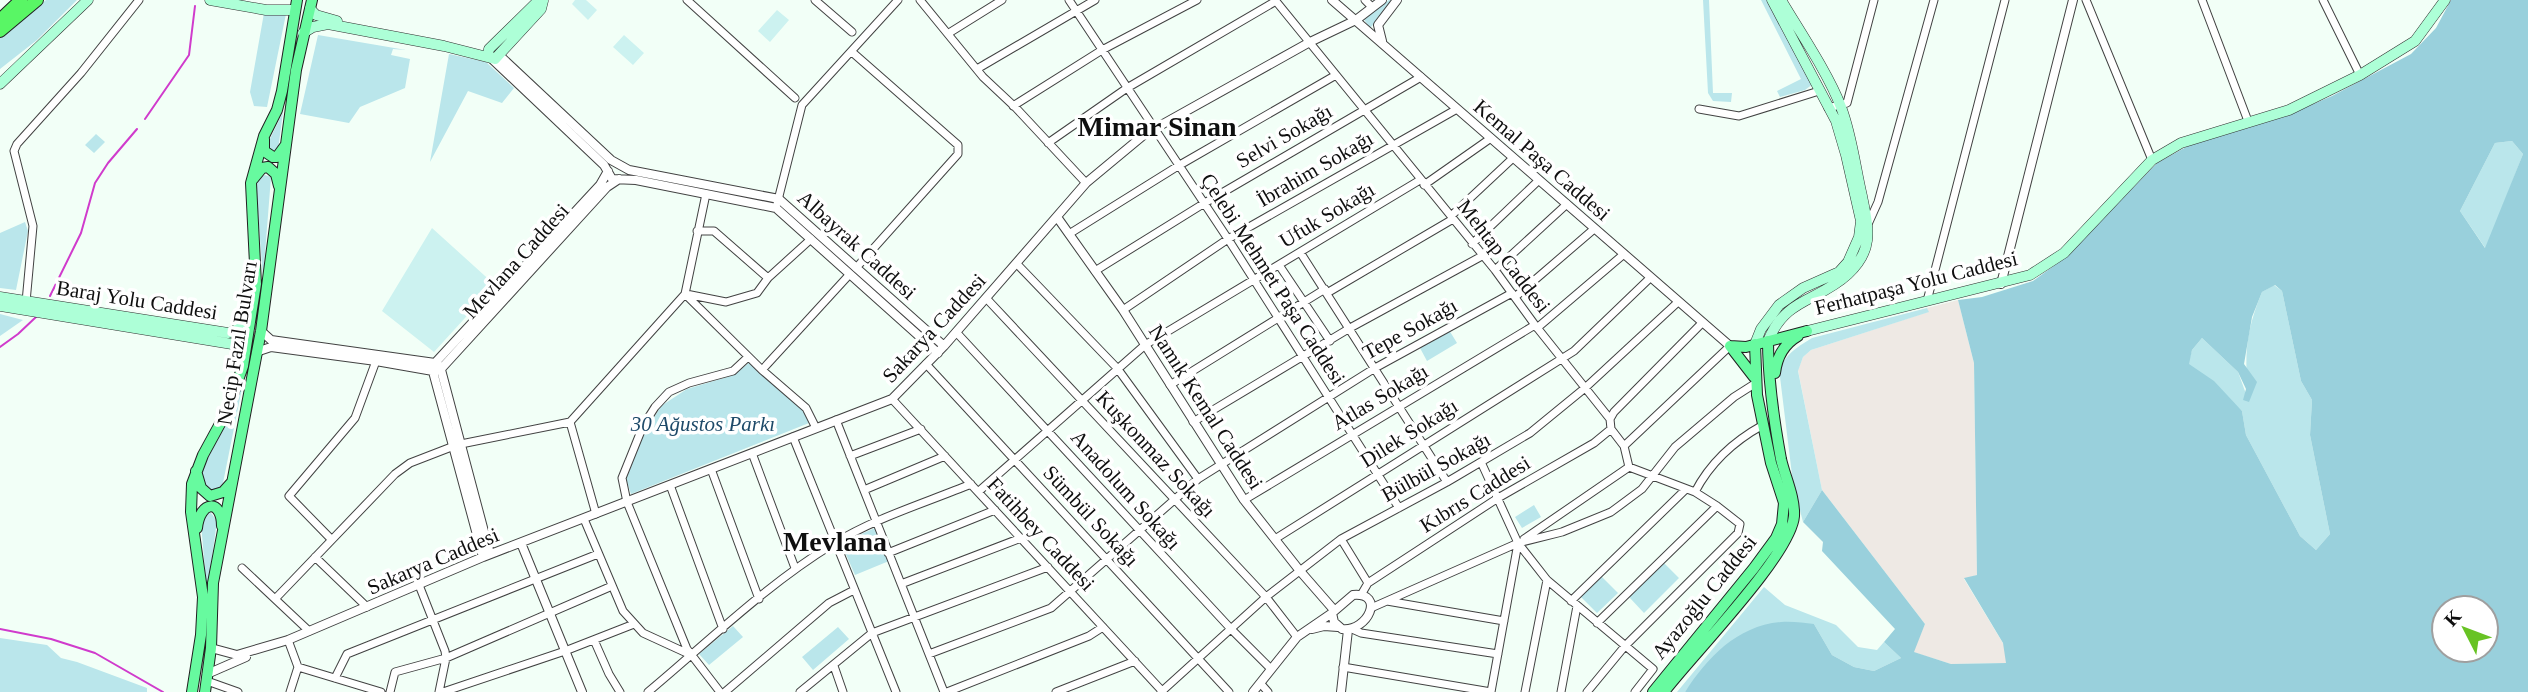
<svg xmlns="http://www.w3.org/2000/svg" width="2528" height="692" viewBox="0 0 2528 692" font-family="'Times New Roman',serif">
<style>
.industrial{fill:#eee9e4}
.green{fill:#bae6eb}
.forest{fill:#99d0dc;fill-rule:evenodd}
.pitch{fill:#ccf2f0}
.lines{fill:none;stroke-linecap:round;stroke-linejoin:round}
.stream{stroke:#d03bcc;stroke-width:2}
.minor-casing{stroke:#424242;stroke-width:9}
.tertiary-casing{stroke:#424242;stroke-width:10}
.secondary-casing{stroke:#313131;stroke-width:11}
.primary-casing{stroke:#202020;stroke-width:12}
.motorway-casing{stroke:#202020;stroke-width:14}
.minor{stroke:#fff;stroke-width:7}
.tertiary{stroke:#fff;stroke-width:8}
.secondary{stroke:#adffd7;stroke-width:10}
.primary{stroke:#67fa9f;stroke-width:10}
.motorway{stroke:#59f665;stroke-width:12}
.labels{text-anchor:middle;stroke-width:7;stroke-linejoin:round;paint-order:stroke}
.street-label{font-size:21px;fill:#0f0f0f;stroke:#fff}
.park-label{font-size:21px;font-style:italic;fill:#1e4a69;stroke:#fff}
.district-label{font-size:28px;font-weight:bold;fill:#0f0f0f;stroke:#fff}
</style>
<rect width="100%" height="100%" fill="#f2fff7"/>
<!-- industrial -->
<path class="industrial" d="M1958,300l16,63 3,212 -13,4 40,66 3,18 -56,1 -38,-12 12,-28 -103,-134 -24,-120 5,-13 8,-7 117,-38 -1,-4z"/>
<!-- green -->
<path class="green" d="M46,0h31l-40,40 -37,29v-31z
M1389,0h7l-26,28 -7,-10z
M1703,0h6l4,93h19l-1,9 -18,-1 -5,-8z
M1761,0h7l45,84 -8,6 -25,7 -3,-6 24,-12z
M264,13l22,1 -19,93 -13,-1 -4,-14z
M318,35l88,15 -13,-1 -2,6 19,4 -5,29 -45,19 -11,16 -49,-9z
M449,54l37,8 28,26 -12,15 -34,-12 -38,71z
M283,112l-5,38h-8l-3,-5z
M96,134l9,8 -11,11 -9,-8z
M2512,141l11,13 -37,95 -26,-38 35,-68z
M265,175l6,2 -8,102 -7,-95 4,-7z
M25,222l3,9 -12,59 -16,-2v-55z
M2274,285l8,6 19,90 11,19 -2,35 20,99 -14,16 -16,-14 -54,-101 -4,-24 -54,-47 4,-14 10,-12 36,34 11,30c-5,-44 -4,-69 13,-110z
M1927,308l2,4 -118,38 -8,7 -5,14 24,119 -19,32 -10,-39 -13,-106c-1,-19 17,-30 32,-39z
M0,314l23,6 -23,16z
M1449,330l8,13 -30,18 -7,-13z
M751,361l52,48 6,14 -178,71 -5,-15 16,-41 19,-32 26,-17 47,-14z
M243,383l-20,100c-5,7 -9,7 -17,5l-5,-17 22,-42z
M1534,505l7,12 -19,11 -7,-11z
M205,513h6l6,8 -10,73 -6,-71z
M875,528l14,33 -34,14 -14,-32z
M1664,563l15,15 -35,35 -15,-16z
M1601,576l17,17 -21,20 -16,-16z
M1764,587l21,18 51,20 22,22 19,3 7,-8 17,16 -27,13 -20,-4 -22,-12 -18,-31 -123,60 -6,8h-8z
M733,626l10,11 -34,28 -10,-11z
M838,627l11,12 -36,31 -11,-13z
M0,638l47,7 14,13 16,4 70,26v4h-147z"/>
<!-- forest -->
<path class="forest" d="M2451,0h77v692h-843c23,-35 52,-66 96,-70 11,-1 23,1 33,2l18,31 22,12 20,4 27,-13 -17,-16 11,-13 -73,-78 1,-9 -20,-20 19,-32 103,134 -11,28 37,12 55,-1 -3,-20 -39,-65 13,-3 -3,-212 -16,-63 24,-3 51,-16 33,-24 91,-94 31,-17 102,-32 42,-18 79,-42 25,-26zM2512,141l11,13 -38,94 -25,-37 35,-68zM2275,285l7,6 19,90 11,19 -2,35 20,99 -14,16 -16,-14 -54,-101 -4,-24 -28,-30 -25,-17 3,-14 10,-12 36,34 8,17 -3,11 6,2 8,-20 -13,-18 8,-47 10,-25zM2444,608h42v42h-42z"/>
<!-- pitch -->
<path class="pitch" d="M575,0h11l11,10 -9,10 -16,-16z
M777,10l12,10 -19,22 -12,-11z
M624,35l20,18 -11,12 -20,-18z
M432,228l63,57 -61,67 -52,-41z"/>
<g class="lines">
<!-- stream -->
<path class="stream" d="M145,119l44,-64 6,-49
M50,296l31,-63 14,-50 13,-20 29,-34
M0,347l18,-13 18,-17
M0,629l51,10 44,14 68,39"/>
<!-- minor casing -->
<g class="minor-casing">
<path id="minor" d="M687,0l108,98
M815,0l37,32
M920,0l63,77 33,31 70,75
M1069,0l159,239 171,269
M1275,0l220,270 40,55 75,94 1,10 13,17 5,21 66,25 22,14 23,18 -2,9 -113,113 -38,46
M1365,0l7,7
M2086,0l66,160
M2202,0l46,121
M2323,0l37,75
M949,33l53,-33
M852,52l106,93v9l-102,114
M977,69l118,-69
M1013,106l89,-56 95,-50
M1828,108l19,-5 27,-103
M1699,109l40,7 80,-25
M1048,143l79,-55 149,-87
M1424,185l67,-47
M777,204l25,-99 96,-105
M1451,216l62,-58
M1869,222l9,-20 56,-202
M697,231h17l54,47 43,-39
M1069,234l109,-68 158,-91
M1472,244l67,-64
M1300,252l147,230
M1017,264l100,104 81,111
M1279,265l51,76
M1495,270l72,-66
M1095,271l108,-67 218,-127
M1327,293l126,-74
M685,294l77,76 44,38 10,20
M686,294l40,8 31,-9 11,-15
M1515,297l79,-68
M986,298l280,299 31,40
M1927,301l78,-301
M26,302l7,-76 -19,-75 3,-7 64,-71 58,-73
M1123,310l105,-71 229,-130
M1537,328l87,-74
M956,332l275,297 40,40
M926,364l303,328
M762,370l87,-95
M1170,385l155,-96
M892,399l271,293
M1610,419l4,-7 88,-89
M836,420l108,272
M570,422l26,92
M1193,422l157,-94 132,-72
M793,437l103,255
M461,444l109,-22 115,-128 21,-100
M1624,446l106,-100
M752,453l43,115
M850,456l71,-27
M1481,462l37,81 29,37 106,89 -18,23
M711,469l48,130
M670,485l53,144
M864,490l81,-34
M978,492l167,-147 275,-165
M1695,492c15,-29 39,-51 68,-67
M1244,500l291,-175
M584,519l39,92 20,22 48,22
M331,539l-42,-43 66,-78 21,-57
M1275,539l299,-188 76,-73
M1341,539l27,44
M1524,539l105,-72
M888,553l107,-43
M315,557l52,50
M242,568l67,63
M901,584l120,-46
M419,585l26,66 1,7 -7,34
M1361,595l7,-12 130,-85 96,-55 17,-14
M276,598l119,-124 15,-11 44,-17
M1387,601l117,20
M1571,601l114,-111
M1371,608l147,-65 44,-11 49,-20 31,-23 33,-42 59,-50 22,-14
M1597,623l120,-117
M1352,629l9,4 137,21
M288,640l10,27 -8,25
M594,640l15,34 11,18
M929,654l122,-46 147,-129 177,-111 137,-75
M834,666l9,26
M298,667l83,25
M1343,667l148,25 27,-149
M335,678l12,-24 251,-100
M207,681l31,11
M1261,684l7,8
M390,692l5,-20 51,-14 166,-72
M443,692l122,-41 69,-27
M648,692c60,-50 118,-107 185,-148 42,-26 92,-41 138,-60
M720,692l-33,-43 -60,-147 -5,-24 21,-52 12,-19 14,-15 20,-9 44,-12 15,-14
M725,692l104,-89 25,-13
M800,692l72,-59 176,-66
M947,692l142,-56 14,-9
M1056,692l79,-31
M1161,692l105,-95 75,-58 106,-57 83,-49 55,-45 93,-86
M1525,692l22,-112
M1561,692l16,-86"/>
</g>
<!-- tertiary casing -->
<g class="tertiary-casing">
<path id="tertiary" d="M1332,0l398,346
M1382,41l-4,-16 19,-25
M499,55l112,105 18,10 150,29 165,147
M491,58l113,107 8,14 24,1 140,28 162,145
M1057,217l66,93 121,190 56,71 34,39
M2001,284l72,-284
M261,331l10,9 164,23
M256,356l3,-5 12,-4 105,14 57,10
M435,363l165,-178 8,-14
M440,366l50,188
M432,368l51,189
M433,371l7,-1 167,-183 12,-8
M521,543l61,149
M1353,595c33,-3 15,37 -11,34l-8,-7 -2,-9z
M1312,629l12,-3 14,1
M211,648l26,7 51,-15 195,-83 409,-158 52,-53 142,-163 59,-49 165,-92 46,-22 26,-20
M207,674l39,-17
M1253,692l44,-55 35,-24
M1341,692l7,-62"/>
</g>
<!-- secondary casing -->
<g class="secondary-casing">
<path id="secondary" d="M210,0l56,10h28
M310,9l6,6 21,6
M303,33l10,-6 15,-3 116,22 51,13 46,-50 2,-8
M490,57l-2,-3 1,-5 47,-46 7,-3
M0,84l88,-84
M0,297l228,36c11,-3 16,-8 22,-18
M0,306l232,38 8,7 2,12
M1807,331l223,-56 34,-22 88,-93 29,-17 108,-33 71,-35 55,-34 30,-41
M1768,341c18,-44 50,-39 80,-67 27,-25 20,-47 14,-78 -7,-30 -10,-60 -21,-89 -13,-34 -41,-75 -60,-107
M1755,344l6,-15 18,-24 24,-17 36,-16 9,-10 11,-25 2,-16 -15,-66 -10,-34 -64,-121"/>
</g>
<!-- primary casing -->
<g class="primary-casing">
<path id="primary" d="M264,139v12l9,6h4l8,-11
M253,179l9,-11 6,-1 8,7 3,12
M1730,346l16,1 61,-16
M1730,346l24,31
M1775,373c2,-17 9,-29 23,-37
M196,471l5,17 9,8 13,-4 9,-10
M197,528c3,-28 25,-29 25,-2
M192,692l9,-57 2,-38 -12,-85 1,-28 11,-29 24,-44 16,-45 13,-82 -5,-101 13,-47 13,-26 5,-19 15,-91
M205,692l6,-44 2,-65 48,-252 35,-261 16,-70
M1653,692l101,-124 22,-30 6,-14 2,-21 -13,-40 -14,-68 -2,-51
M1664,692c27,-36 127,-137 130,-176 1,-19 -9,-39 -13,-57 -7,-38 -13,-79 -13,-118"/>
</g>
<!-- motorway casing -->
<g class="motorway-casing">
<path id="motorway" d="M0,20l21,-20
M0,31l37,-31"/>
</g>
<!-- minor -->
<use href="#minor" class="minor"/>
<!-- tertiary -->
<use href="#tertiary" class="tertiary"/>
<!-- secondary -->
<use href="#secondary" class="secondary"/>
<!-- primary -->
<use href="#primary" class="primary"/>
<!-- motorway -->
<use href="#motorway" class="motorway"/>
</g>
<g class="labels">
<!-- street labels -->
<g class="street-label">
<text transform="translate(1284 136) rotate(-30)" y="7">Selvi Sokağı</text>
<text transform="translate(1542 160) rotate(41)" y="7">Kemal Paşa Caddesi</text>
<text transform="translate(1315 169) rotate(-30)" y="7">İbrahim Sokağı</text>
<text transform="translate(1327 215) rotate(-31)" y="7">Ufuk Sokağı</text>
<text transform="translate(857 245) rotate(42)" y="7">Albayrak Caddesi</text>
<text transform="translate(1504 256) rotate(52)" y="7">Mehtap Caddesi</text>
<text transform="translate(516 261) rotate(-48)" y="7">Mevlana Caddesi</text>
<text transform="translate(1273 279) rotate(57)" y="7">Çelebi Mehmet Paşa Caddesi</text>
<text transform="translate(1916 283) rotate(-14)" y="7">Ferhatpaşa Yolu Caddesi</text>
<text transform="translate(137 300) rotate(9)" y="7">Baraj Yolu Caddesi</text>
<text transform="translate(934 328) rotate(-47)" y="7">Sakarya Caddesi</text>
<text transform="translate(1410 329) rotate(-29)" y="7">Tepe Sokağı</text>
<text transform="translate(237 343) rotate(-81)" y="7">Necip Fazıl Bulvarı</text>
<text transform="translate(1380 397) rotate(-31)" y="7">Atlas Sokağı</text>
<text transform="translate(1206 407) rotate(57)" y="7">Namık Kemal Caddesi</text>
<text transform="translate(1409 433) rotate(-32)" y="7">Dilek Sokağı</text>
<text transform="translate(1156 454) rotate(47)" y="7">Kuşkonmaz Sokağı</text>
<text transform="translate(1436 467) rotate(-29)" y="7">Bülbül Sokağı</text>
<text transform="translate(1126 490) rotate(48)" y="7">Anadolum Sokağı</text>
<text transform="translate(1475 494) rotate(-32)" y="7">Kıbrıs Caddesi</text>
<text transform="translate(1091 516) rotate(47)" y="7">Sümbül Sokağı</text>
<text transform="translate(1041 534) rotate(47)" y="7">Fatihbey Caddesi</text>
<text transform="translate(433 561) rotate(-23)" y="7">Sakarya Caddesi</text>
<text transform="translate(1704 597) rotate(-51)" y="7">Ayazoğlu Caddesi</text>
</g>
<!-- park labels -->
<g class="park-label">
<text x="703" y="431">30 Ağustos Parkı</text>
</g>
<!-- district labels -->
<g class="district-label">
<text x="1157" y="136">Mimar Sinan</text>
<text x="835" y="551">Mevlana</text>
</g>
</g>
<!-- north arrow -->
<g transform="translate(2465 629) rotate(312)"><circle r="33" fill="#ffffff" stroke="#9f9f9f" stroke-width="2"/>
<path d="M0-5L12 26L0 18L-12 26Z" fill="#68c324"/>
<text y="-10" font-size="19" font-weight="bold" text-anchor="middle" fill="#0f0f0f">K</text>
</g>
</svg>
